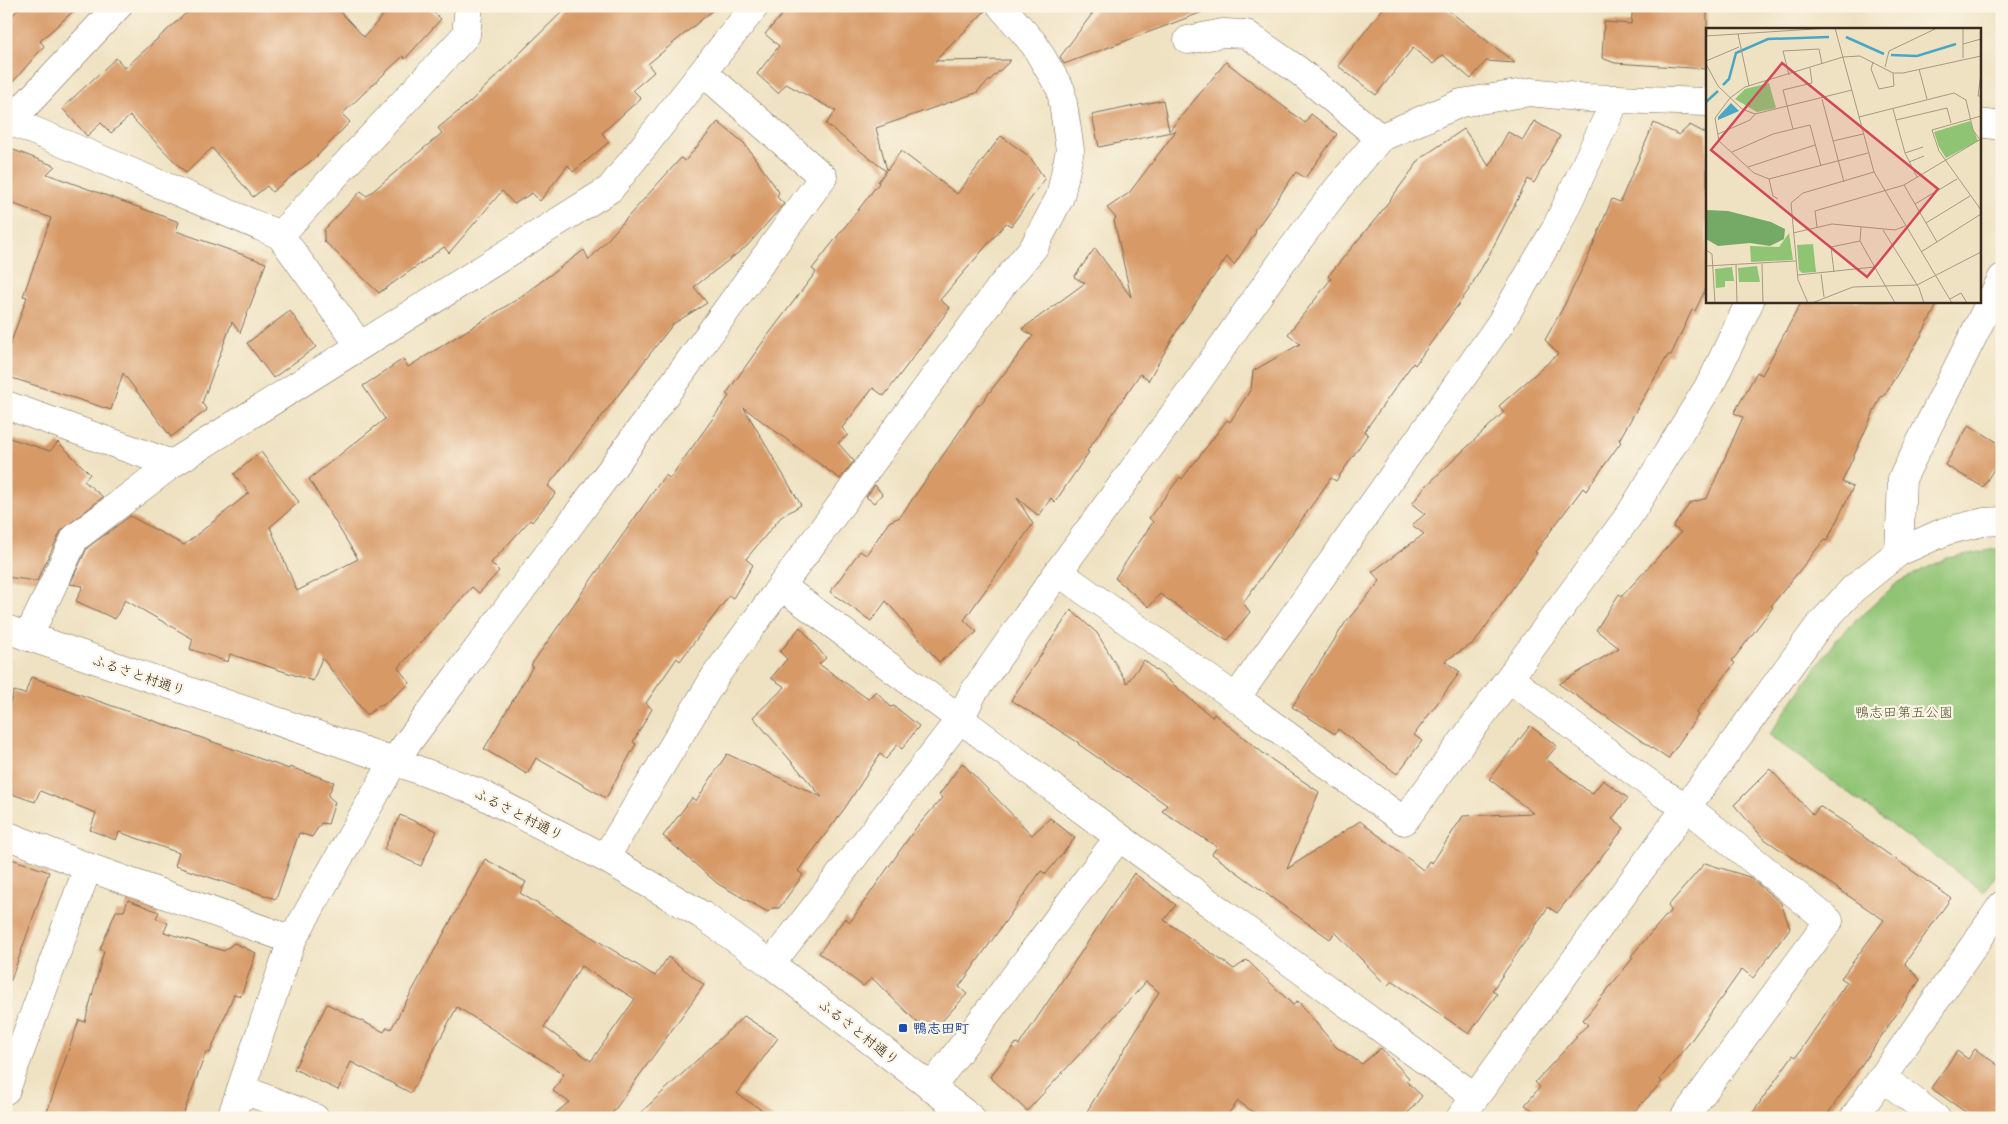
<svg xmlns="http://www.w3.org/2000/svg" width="2008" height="1124" viewBox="0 0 2008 1124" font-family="Mali,'Klee One',sans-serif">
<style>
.green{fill:#90c475;stroke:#66774a}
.building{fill:#d79966;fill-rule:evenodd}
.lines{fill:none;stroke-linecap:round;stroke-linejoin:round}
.minor-casing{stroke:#7a6a57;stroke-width:29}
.tertiary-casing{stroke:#7a6a57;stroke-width:29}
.minor{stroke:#fff;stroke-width:28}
.tertiary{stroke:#fff;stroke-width:28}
.transit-dot{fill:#1a4fb4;stroke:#fcf5e5;stroke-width:2}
.labels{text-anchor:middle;stroke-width:4.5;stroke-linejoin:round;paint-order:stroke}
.street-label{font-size:14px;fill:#3b2a1e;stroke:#fcf5e5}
.park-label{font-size:14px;fill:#545838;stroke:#fcf5e5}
.transit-label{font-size:14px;font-weight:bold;fill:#164399;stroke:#fcf5e5;text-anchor:start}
.inset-river{fill:none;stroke:#48a7c7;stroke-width:2.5}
.inset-road{fill:none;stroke:#a79880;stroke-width:1}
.view{fill:#d1495b;fill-opacity:0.15;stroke:#d1495b;stroke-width:2.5}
.inset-edge{fill:none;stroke:#3b2a1e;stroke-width:2.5}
</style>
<rect width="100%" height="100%" fill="#fcf5e5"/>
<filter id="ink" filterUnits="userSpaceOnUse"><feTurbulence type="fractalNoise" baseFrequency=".02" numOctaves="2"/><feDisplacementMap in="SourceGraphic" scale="10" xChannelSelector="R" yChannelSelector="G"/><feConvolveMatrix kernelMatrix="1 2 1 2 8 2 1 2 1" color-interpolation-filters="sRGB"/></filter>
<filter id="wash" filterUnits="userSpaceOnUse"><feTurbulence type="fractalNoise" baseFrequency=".0096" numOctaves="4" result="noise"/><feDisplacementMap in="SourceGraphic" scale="20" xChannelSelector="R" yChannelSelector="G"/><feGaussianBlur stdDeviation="1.12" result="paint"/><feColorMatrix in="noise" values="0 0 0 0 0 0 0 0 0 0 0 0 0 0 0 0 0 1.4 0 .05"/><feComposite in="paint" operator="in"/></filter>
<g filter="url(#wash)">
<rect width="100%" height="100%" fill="#efe2c2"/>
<!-- green -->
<path class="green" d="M2002,548v319l-18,25 -215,-157 68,-97 61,-56 49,-24z"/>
<g id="blocks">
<!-- building -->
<path class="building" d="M22,6h57l-39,35 4,5 -38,44v-69z
M194,6h141l29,31 27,-31h36l14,13 -36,40 -2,-3 -61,58 8,8 -33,34 -45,36 -5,-6 -14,11 -41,-49 -26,25 -56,-57 -19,17 -10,-10 -14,13 -25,-28 54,-50 9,10z
M568,6h150l-70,58 6,8 -21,18 8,8 -39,35 7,9 -36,30 -5,-7 -28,36 -8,-8 -18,11 -12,-13 -53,62 -5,-6 -65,46 -55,-52v-11l37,-39 6,5 75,-63 -4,-5 32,-26z
M790,6h196v4l-51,51 76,-1 -35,33 -100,35 11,42 14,-19 56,43 44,-58 29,21 15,22 -34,47 -5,-3 -66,77 10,8 -66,88 -11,-8 -31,40 6,7 -10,8 16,18 -14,18 -96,-71 57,97 -20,12 -35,42 7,6 -20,33 -4,-2 -49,65 -3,-3 -31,45 6,6 -19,33 3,2 -30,54 -70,-40 -9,16 -43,-25 49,-83 -2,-1 134,-190 5,3 59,-82 -3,-2 39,-55 51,-67 -4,-3 67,-86 -1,-1 8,-11 -60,-47 10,-13 -50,-27 -8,9 -21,-19 22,-28 -14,-12z
M1098,6h109l1,4 -144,54 -4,-7z
M1385,6h58l72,57 -29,-2 -15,18 -28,-24 -10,9 -20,-16 -37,47 -38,-29z
M1633,6l74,5v58l-92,-6 -13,-5 2,-36 27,2z
M1226,62l79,61 6,-9 26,20 -32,44 -9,-6 -41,59 1,1 -22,33 -7,-8 -48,70 -31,54v-2l-8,-5 -53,77 2,1 -34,50 -4,-4 -12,18 -22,-18 16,26 -69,96 13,12 -38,30 -53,-61 -15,20 -41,-29 30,-41 6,4 23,-33 11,-5 78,-112 1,1 54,-70 -11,-7 63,-46 -11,-6 21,-29 36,49 -17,-77 2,-2 -9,-10 22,-15 47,-62 -77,16 -7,-32 71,-15 6,31z
M1534,121l26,15 -26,47 -6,-4 -39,76 -21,36 -53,74 -2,-2 -49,69 4,2 -32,47 -5,-3 -88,125 7,9 -23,29 -67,-47 -11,13 -34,-29 38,-56 -4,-4 31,-41 2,2 45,-59 3,2 21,-33 2,-18 47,-27 -12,-10 43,-55 -3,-3 50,-60 43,-58 43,-29 25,37 19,-34 15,8z
M718,122l26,21 35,49 -2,5 7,7 -37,42 -53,41 13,16 -34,21 -125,162 8,7 -24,29 -2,-2 -39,43 8,8 -20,22 -7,-6 -74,81 12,15 -28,23 -1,-2 -14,11 -45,-57 -9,23 -83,-27 -2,8 -38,-13 3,-10 -68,-39 -10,19 -39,-18 7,-15 -13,-2 17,-36 43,-32 54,29 65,-52 -15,-19 27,-22 38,50 -29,25 27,64 61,-32 -49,-80 76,-60 -22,-33 40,-27 5,8 108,-67 68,-50 5,10 92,-102 4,3z
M1654,123l25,12 11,-10 17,9v152l-12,25 -3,-1 -21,45h-3l-49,85 2,2 -35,49 -3,-3 -48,64 2,1 -62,89 -30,19 15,11 -46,63 8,6 -25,33 -59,-45 -3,5 -43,-27 53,-84 35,-42 -8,-9 52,-38 -12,-9 13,-11 -13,-10 11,-15 81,-77 -5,-6 59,-52 -13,-14 20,-36 24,-49 23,-56 8,3z
M6,147l49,19 -8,8 132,48 -3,9 90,32 -26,70 -8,-11 -30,81 5,7 -36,27 -48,-64 -12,37 -105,-34v-20l21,-59 -4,-1 28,-78 -45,-17z
M1802,301h137l-18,35 -38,61 -2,-1 -39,86 11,5 -26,54 -3,-1 -53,66 2,1 -41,54 3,2 -39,50 2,2 -30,44 -109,-75 60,-36 -23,-18 23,-36 3,2 59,-64 -8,-5 17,-24 17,-5 36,-81 -9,-4 23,-41 5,3z
M290,311l26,36 -43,31 -26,-35z
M1969,425l33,20v11l-19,31 -38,-22z
M6,437l44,14 8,-9 32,32 -6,7 19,16 -42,34 -24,50 -31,-4z
M875,485l7,9 -8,9 -8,-6z
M1071,610l26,23 30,50 17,-23 68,57 2,-3 54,43 51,35 -32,77 73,-48 63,49 6,-9 3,2 31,-47 70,-3 -44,-34 41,-53 27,20 -11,13 46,35 11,-14 25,18 -16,21 12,9 -67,85 -9,-6 -56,84 5,3 -28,40 -77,-53 -5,5 -52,-54 -5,7 -51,-36 -67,-49 5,-7 -55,-36 5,-6 -89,-61 1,-1 -68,-43z
M800,627l26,31 -7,6 49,35 8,-8 15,16 3,-1 25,20 -17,23 -5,-4 -11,14 -6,-5 -35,54 -47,63 5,4 -24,33h-7l-4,4 -50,-28 -55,-48 29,-38 4,3 31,-47 95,43 -69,-80 32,-30 -14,-9 16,-19 -7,-7z
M31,677l258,92 1,-2 44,15 -6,14 7,6 -7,22 -7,-1 -9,14 -13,-4 -23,66 -101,-33 4,-13 -60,-21 -3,8 -26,-10 6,-17 -56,-22 -5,11 -29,-10v-79l8,-22 11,3z
M962,763l70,72 18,-17 25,20 -29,36 -5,-3 -82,116 8,7 -24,26 -18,10 -53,-52 -9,8 -44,-33 26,-35 5,4 65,-93 27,-31 -3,-3z
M1770,769l43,46 6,-9 33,21 -1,1 100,70 -46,65 15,17 -95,138h-76l44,-63 3,2 51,-75 -6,-4 43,-58 -121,-82 -29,-33z
M400,815l37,16 -16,35 -37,-17z
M6,857l43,15 -38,108h-5z
M485,859l41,23 -6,11 135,83 13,-19 36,28 -95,133h-59l19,-16 -16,-11 11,-17 -107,-67 -46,86 -60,-31 -13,28 -44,-21 33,-65 57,28 3,-5 4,2zM581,966l54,33 -44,62 -47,-34z
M1705,863l44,14 32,26 9,25 -37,50 -11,-9 -52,73 -30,37 2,3 -34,36h-83l-20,-13 15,-18 -5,-5 42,-45 -2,-1 13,-11 -5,-5 50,-62 -2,-2 40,-46 -3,-4z
M1134,873l42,32 -12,15 70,49 13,-9 46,45 5,-4 38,46 26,17 19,-16 28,30 -3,3 16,15 -18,22h-143l-23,-17 -13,17h-142l76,-126 -13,-10 -119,129 -37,-34 26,-34 3,2z
M128,900l31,12 -3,6 12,5 -4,9 60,19 10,-8 22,10 -15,43 -7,-2 -24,59 -4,-1 -24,66h-137l34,-98 6,2 19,-71 -4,-2 16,-38h8z
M744,1016l34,22 -41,56 37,24h-139z
M1975,1049l27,19v50h-28l-43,-30 26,-37 11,8z"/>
</g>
</g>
<g filter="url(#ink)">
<use href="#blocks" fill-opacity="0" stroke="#7a6a57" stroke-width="1"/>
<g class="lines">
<!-- minor casing -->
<g class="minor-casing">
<path id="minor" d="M1188,40l35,-7 23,1 53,37 81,67
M6,119l274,116 80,111
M11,121l107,-115
M1979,123l23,3
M280,235l186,-200 3,-29
M6,405l166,59
M1899,552l3,-73 100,-201
M1058,572l178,126 168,123 226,-307 83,-135 37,-78
M781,586l338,251 356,260
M28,637l47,-99 97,-74 438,-275 145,-183
M1510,679l152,114 25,14 142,114 -145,197
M1236,698l264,-374 56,-96 60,-129
M6,835l82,32 204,73
M605,858l111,-183 283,-386 35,-42 26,-50 10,-47 -9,-60 -27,-46 -33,-38
M771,964l189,-245 13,-26 85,-121 136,-185 87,-124 57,-75 42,-50 81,-35 69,-11 57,6 120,4
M1882,1077l54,41
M931,1088l188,-251
M242,1089l73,29
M6,1090l82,-223
M231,1118l61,-178 102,-179 216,-290 213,-294 -120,-105
M1854,1118l148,-213"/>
</g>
<!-- tertiary casing -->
<g class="tertiary-casing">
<path id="tertiary" d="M6,629l388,132 83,31 128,66 97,57 69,49 200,154
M1460,1118l357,-490 36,-39 46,-37 47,-21 38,-9 18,-1"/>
</g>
<!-- minor -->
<use href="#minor" class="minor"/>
<!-- tertiary -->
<use href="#tertiary" class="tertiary"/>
</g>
</g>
<!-- markers -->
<rect class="transit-dot" x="898" y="1023" width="10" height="10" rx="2.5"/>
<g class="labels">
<!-- street labels -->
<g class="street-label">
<text transform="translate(139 675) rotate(19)" y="5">ふるさと村通り</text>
<text transform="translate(519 814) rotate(27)" y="5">ふるさと村通り</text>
<text transform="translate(859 1032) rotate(38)" y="5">ふるさと村通り</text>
</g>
<!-- park labels -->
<g class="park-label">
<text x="1904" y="717">鴨志田第五公園</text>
</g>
<!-- transit labels -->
<g class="transit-label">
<text x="913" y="1033">鴨志田町</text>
</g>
</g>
<!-- overview -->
<g transform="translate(1706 28)">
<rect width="275" height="275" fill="#efe2c2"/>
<path d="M63,55l7,25 -19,4 -22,-13 10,-10zM264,93l8,20 -32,17 -7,-11 -5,-15zM83,205l4,27 -42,2 -1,-16 29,1zM107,216l3,28 -14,1 -3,-3 -2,-25zM51,238l3,16h-21l-1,-14zM26,239l2,14h-9v6l-9,1 -1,-19z" fill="#90c475"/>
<path d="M0,182l22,1 43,11 14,7 -1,10 -14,7 -20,-3 -32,3 -12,-7z" fill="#74aa66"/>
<path d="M25,75l8,8 -21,9v-3z" fill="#48a7c7"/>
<path class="inset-river" d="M140,9l38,17M185,27l26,1 39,-12M17,57l6,-6 7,-26 32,-14 61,-2M0,74l12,-11"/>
<path class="inset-road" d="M129,0l39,144 78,131M257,0v30M32,6l11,52M0,8l123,-8M257,16l18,-5M0,17l1,-17M0,33l33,-14M167,34l-2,7 8,20 15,-3 -1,-13M0,36l12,22 24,23 13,5 97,-24M179,39l4,-16 48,-23M213,41l8,30M275,45l-3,23h3M83,47l-6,-24 36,-2 3,15M116,71l22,83M187,81l12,44 12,24M275,88l-49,14 7,21 42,59M153,89l95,-24 12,7 7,30 7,10M190,92l51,-12 4,15M87,101l-10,-39 29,-7 -2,-15M12,106l32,-14 5,-6M127,113l30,-7M26,124l41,-18 37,-9 11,41M162,125l-99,26 -15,-6 -35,-32 -4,-23 15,-20 15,-11 98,-30 17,-1 33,17h10l78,-17M199,125l18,-6M203,134l15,-6M42,139l67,-22M63,151l4,17 5,3M198,157l33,57M209,176l42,-25M220,195l44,-27M111,199l-2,-16 89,-26 77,-46M155,199l-1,14 35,62M177,202l36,58 5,15M87,205l39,-9 63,6 10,-4M0,222l6,4 3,49M215,224l60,-38M56,236l1,39M30,237l1,38M0,238l90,-5M128,244l-3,-25 29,-6M115,246l3,23M92,247l76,-8M244,271l11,-6 6,10M102,275l-10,-23 -7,-77 12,-10 71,-21M106,275l41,-16 64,-2 64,-33"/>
<path class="view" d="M76,35l156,126 -71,88 -156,-127z"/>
<rect width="275" height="275" class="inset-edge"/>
</g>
<!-- margin -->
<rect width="2008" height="1124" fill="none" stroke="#fcf5e5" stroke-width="25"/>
</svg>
